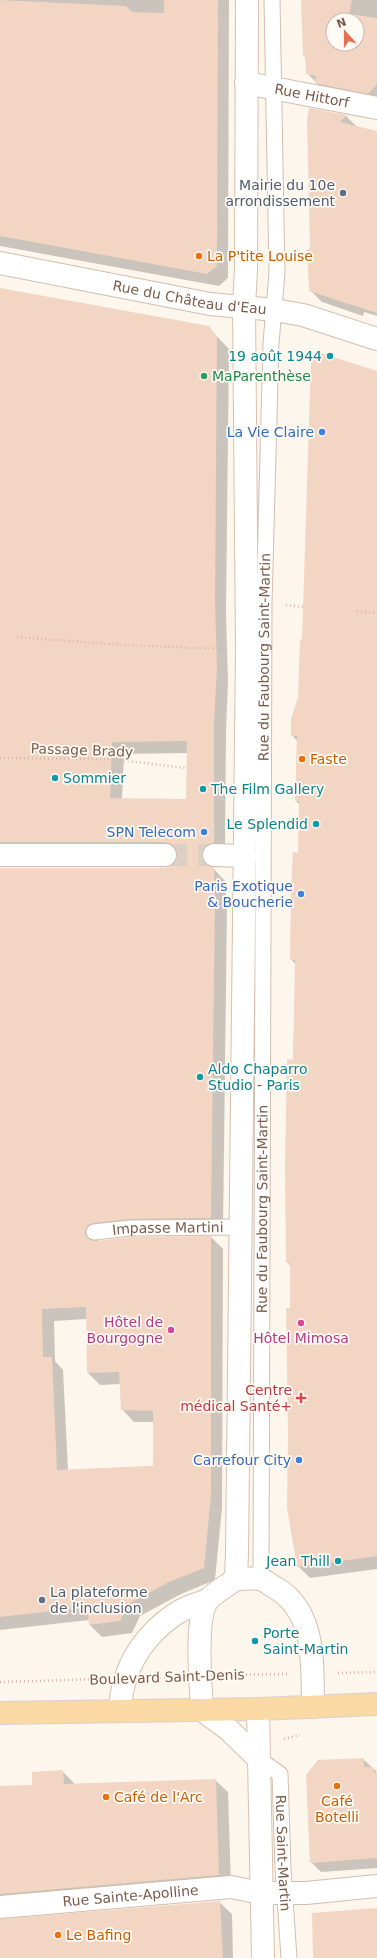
<svg xmlns="http://www.w3.org/2000/svg" width="377" height="1958" viewBox="0 0 377 1958" font-family="'DejaVu Sans',sans-serif">
<style>
.shadow{fill:#0003;fill-rule:evenodd}
.building{fill:#f3d5c3;fill-rule:evenodd}
.lines{fill:none;stroke-linecap:round;stroke-linejoin:round}
.pedestrian-tunnel{stroke:#dcd0c4;stroke-width:22;stroke-dasharray:22 11;stroke-linecap:butt}
.service-casing{stroke:#d1beb0;stroke-width:17}
.pedestrian-casing{stroke:#d1beb0;stroke-width:24}
.minor-casing{stroke:#d1beb0;stroke-width:24}
.secondary-casing{stroke:#d6c0b0;stroke-width:24}
.primary-casing{stroke:#dad1cd;stroke-width:24}
.path{stroke:#d9b8a5;stroke-width:2.5;stroke-dasharray:1 3;stroke-linecap:butt}
.service{stroke:#fff;stroke-width:15}
.pedestrian{stroke:#fff;stroke-width:22}
.minor{stroke:#fff;stroke-width:22}
.secondary{stroke:#fff;stroke-width:22}
.primary{stroke:#fbd9a5;stroke-width:22}
.service-dot{fill:#5c6f8a;stroke:#fffaf3;stroke-width:1.5}
.food-dot{fill:#e8710a;stroke:#fffaf3;stroke-width:1.5}
.culture-dot{fill:#0f9aa8;stroke:#fffaf3;stroke-width:1.5}
.leisure-dot{fill:#2e9e5b;stroke:#fffaf3;stroke-width:1.5}
.shop-dot{fill:#3f7fe0;stroke:#fffaf3;stroke-width:1.5}
.hotel-dot{fill:#d1479c;stroke:#fffaf3;stroke-width:1.5}
.health-dot{fill:#e0444e;stroke:#fffaf3;stroke-width:1.5}
.labels{text-anchor:middle;stroke-width:3.5;stroke-linejoin:round;paint-order:stroke}
.street-label{font-size:14px;fill:#7a5c4d;stroke:#fffaf3}
.service-label{font-size:14px;fill:#4e5e75;stroke:#fffaf3;text-anchor:end}
.food-label{font-size:14px;fill:#c56008;stroke:#fffaf3;text-anchor:start}
.culture-label{font-size:14px;fill:#0d838f;stroke:#fffaf3;text-anchor:start}
.leisure-label{font-size:14px;fill:#27864d;stroke:#fffaf3;text-anchor:start}
.shop-label{font-size:14px;fill:#366cbe;stroke:#fffaf3;text-anchor:end}
.hotel-label{font-size:14px;fill:#b23c85;stroke:#fffaf3;text-anchor:end}
.health-label{font-size:14px;fill:#be3a42;stroke:#fffaf3;text-anchor:end}
</style>
<rect width="100%" height="100%" fill="#fdf6ec"/>
<!-- shadow -->
<path class="shadow" d="M0,0h229l-1,278 -9,8 -219,-40z
M302,0h75v104l-49,-9 -21,-22 -1,-15 -2,-2zM333,20h24v24h-24z
M310,109l36,7 12,12 19,4v184l-13,-4 -1,4 -41,-14 -12,-12 1,-40z
M0,290l208,37 21,22 -3,264 2,69 -2,50 -1,122 -10,6 -2,8 12,13 2,26 -4,323 -123,7 -2,5 113,-5 12,12 -1,259 -7,72 -34,14 -41,22 -8,17 -30,4 -12,-12 -1,-5 -89,10v-762h165l6,-1 5,-5 2,-8h-166l-12,11zM188,753l-1,47 -65,-1 2,-45zM87,1319l1,54 12,12 20,-1 2,25 12,13h20v44l-86,4 -5,-100 -8,-9 -1,-40z
M377,372v1197l-67,9 -12,-12 -7,-256v-43l-4,-5 9,-297 -5,-6 8,-105 1,-49 -4,-4 1,-60 -5,-6 7,-38 4,-56z
M363,1759l14,13v96l-56,4 -10,-10z
M63,1772l12,12 140,-4 13,12 3,95 -231,30v-130l33,-1z
M219,1902l13,12 1,44h-233v-38z"/>
<!-- building -->
<path class="building" d="M0,0l126,6 6,6 32,1v-13h54l-1,266 -10,8 -207,-38z
M301,0h51l-3,14 28,4v66l-9,10 -53,-11 1,-7 -10,-2 -1,-18h-2zM333,20h24v24h-24z
M309,108l38,7 -7,7 37,9v182l-68,-22 -2,-42h3l-3,-130z
M0,288l209,38 8,11 -2,264 2,68 -3,51v123l-6,1 -4,4 -2,7 1,6 4,4 7,3 1,27 -4,323 -81,1 -37,4 -5,2 -3,8 2,5 8,3 36,-4 80,-1v259l-2,21 -5,52 -35,14 -41,22 -8,17 -31,4 -2,-18 -87,10v-749h165l6,-2 5,-4 1,-7 -1,-6 -4,-5 -7,-2h-165zM187,741l-1,58 -76,-1 2,-56zM86,1307l1,66 32,-1 2,38 32,1v55l-96,4 -5,-113h-9l-1,-48z
M321,353l56,18v1185l-80,11 -10,-59 1,-74 -2,-126h4v-45h-4l-1,-98 2,-106 6,1 2,-100h-5l1,-70 2,-38 5,1 1,-52h-4l2,-65h-6v-17l7,-22 2,-58 2,1 9,-280z
M364,1758v9h9l1,6 3,-1v86l-67,5 -4,-88 12,-15z
M63,1770l1,14 152,-5 3,96 -219,19v-108l32,-1v-13z
M220,1901l3,57h-223v-39z
M377,1908v50h-64l-1,-45z"/>
<g class="lines">
<!-- pedestrian-tunnel -->
<path class="pedestrian-tunnel" d="M165,855h49"/>
<!-- service casing -->
<g class="service-casing">
<g id="service">
<path id="s1" d="M94,1232l36,-4 111,-1"/>
<path id="s2" d="M261,1579l3,-975 7,-261 6,-70 -5,-273"/>
<path id="s3" d="M259,1759l21,15 3,95 6,89"/>
</g>
</g>
<!-- pedestrian casing -->
<g class="pedestrian-casing">
<g id="pedestrian">
<path id="s4" d="M246,83l131,25"/>
<path d="M0,855h165"/>
<path d="M214,855l31,1"/>
<path id="s5" d="M0,1907l231,-20 30,6"/>
</g>
</g>
<!-- minor casing -->
<g class="minor-casing">
<g id="minor">
<path id="s6" d="M0,263l210,41 65,6 28,5 74,24"/>
<path d="M236,1579c7,0 17,-1 24,0 5,1 11,7 16,9 41,25 36,77 37,119"/>
<path d="M261,1893h45l71,-7"/>
</g>
</g>
<!-- secondary casing -->
<g class="secondary-casing">
<path id="secondary" d="M247,0l-1,270 -2,36 3,343 -10,904 -1,26c-9,7 -21,13 -28,21 -14,18 -7,86 -6,110l27,20 30,29
M258,1709l5,249
M119,1710c2,-10 3,-22 7,-33 9,-28 30,-52 56,-67 8,-4 18,-7 26,-10"/>
</g>
<!-- primary casing -->
<g class="primary-casing">
<path id="primary" d="M0,1713l258,-4 119,-5"/>
</g>
<!-- path -->
<path class="path" d="M286,605l17,2
M357,611l20,2
M17,637l107,8 98,4
M0,758l110,1 76,9
M338,1673l39,-1
M226,1675l61,-1
M152,1678h23
M0,1682l99,-3
M284,1739l16,-4"/>
<!-- service -->
<use href="#service" class="service"/>
<!-- pedestrian -->
<use href="#pedestrian" class="pedestrian"/>
<!-- minor -->
<use href="#minor" class="minor"/>
<!-- secondary -->
<use href="#secondary" class="secondary"/>
<!-- primary -->
<use href="#primary" class="primary"/>
</g>
<!-- markers -->
<g class="service-dot">
<circle cx="343" cy="193" r="4"/>
<circle cx="42" cy="1600" r="4"/>
</g>
<g class="food-dot">
<circle cx="199" cy="256" r="4"/>
<circle cx="302" cy="759" r="4"/>
<circle cx="337" cy="1786" r="4"/>
<circle cx="106" cy="1797" r="4"/>
<circle cx="58" cy="1935" r="4"/>
</g>
<g class="culture-dot">
<circle cx="330" cy="356" r="4"/>
<circle cx="55" cy="778" r="4"/>
<circle cx="203" cy="789" r="4"/>
<circle cx="316" cy="824" r="4"/>
<circle cx="200" cy="1077" r="4"/>
<circle cx="338" cy="1561" r="4"/>
<circle cx="255" cy="1641" r="4"/>
</g>
<circle class="leisure-dot" cx="204" cy="376" r="4"/>
<g class="shop-dot">
<circle cx="322" cy="432" r="4"/>
<circle cx="204" cy="832" r="4"/>
<circle cx="301" cy="894" r="4"/>
<circle cx="299" cy="1460" r="4"/>
</g>
<g class="hotel-dot">
<circle cx="301" cy="1323" r="4"/>
<circle cx="171" cy="1330" r="4"/>
</g>
<path class="health-dot" d="M299 1392h4v4h4v4h-4v4h-4v-4h-4v-4h4z"/>
<g class="labels">
<!-- street labels -->
<g class="street-label">
<text dy="5" stroke="none"><textPath href="#s4" startOffset="67">Rue Hittorf</textPath></text>
<text dy="5" stroke="none"><textPath href="#s6" startOffset="193">Rue du Château d'Eau</textPath></text>
<text dy="5" stroke="none"><textPath href="#s2" startOffset="922">Rue du Faubourg Saint-Martin</textPath></text>
<text transform="translate(82 750) rotate(2)" y="5">Passage Brady</text>
<text dy="5" stroke="none"><textPath href="#s2" startOffset="370">Rue du Faubourg Saint-Martin</textPath></text>
<text dy="5" stroke="none"><textPath href="#s1" startOffset="74">Impasse Martini</textPath></text>
<text transform="translate(167 1677) rotate(-2)" y="5">Boulevard Saint-Denis</text>
<text dy="5" stroke="none"><textPath href="#s3" startOffset="105">Rue Saint-Martin</textPath></text>
<text dy="5" stroke="none"><textPath href="#s5" startOffset="131">Rue Sainte-Apolline</textPath></text>
</g>
<!-- service labels -->
<g class="service-label">
<text x="335" y="190">Mairie du 10e<tspan x="335" dy="16">arrondissement</tspan></text>
<text x="50" y="1597" text-anchor="start">La plateforme<tspan x="50" dy="16">de l'inclusion</tspan></text>
</g>
<!-- food labels -->
<g class="food-label">
<text x="207" y="261">La P'tite Louise</text>
<text x="310" y="764">Faste</text>
<text x="114" y="1802">Café de l'Arc</text>
<text x="337" y="1806" text-anchor="middle">Café<tspan x="337" dy="16">Botelli</tspan></text>
<text x="66" y="1940">Le Bafing</text>
</g>
<!-- culture labels -->
<g class="culture-label">
<text x="322" y="361" text-anchor="end">19 août 1944</text>
<text x="63" y="783">Sommier</text>
<text x="211" y="794">The Film Gallery</text>
<text x="308" y="829" text-anchor="end">Le Splendid</text>
<text x="208" y="1074">Aldo Chaparro<tspan x="208" dy="16">Studio - Paris</tspan></text>
<text x="330" y="1566" text-anchor="end">Jean Thill</text>
<text x="263" y="1638">Porte<tspan x="263" dy="16">Saint-Martin</tspan></text>
</g>
<!-- leisure labels -->
<g class="leisure-label">
<text x="212" y="381">MaParenthèse</text>
</g>
<!-- shop labels -->
<g class="shop-label">
<text x="314" y="437">La Vie Claire</text>
<text x="196" y="837">SPN Telecom</text>
<text x="293" y="891">Paris Exotique<tspan x="293" dy="16">&amp; Boucherie</tspan></text>
<text x="291" y="1465">Carrefour City</text>
</g>
<!-- hotel labels -->
<g class="hotel-label">
<text x="163" y="1327">Hôtel de<tspan x="163" dy="16">Bourgogne</tspan></text>
<text x="301" y="1343" text-anchor="middle">Hôtel Mimosa</text>
</g>
<!-- health labels -->
<g class="health-label">
<text x="292" y="1395">Centre<tspan x="292" dy="16">médical Santé+</tspan></text>
</g>
</g>
<!-- north arrow -->
<g transform="translate(345 32) rotate(339)"><circle r="19" fill="#fffaf3" stroke="#cabbb1"/>
<path d="M0-3L7 15L0 10L-7 15Z" fill="#e76f51"/>
<text y="-6" font-size="11" font-weight="bold" text-anchor="middle" fill="#7a5c4d">N</text>
</g>
</svg>
